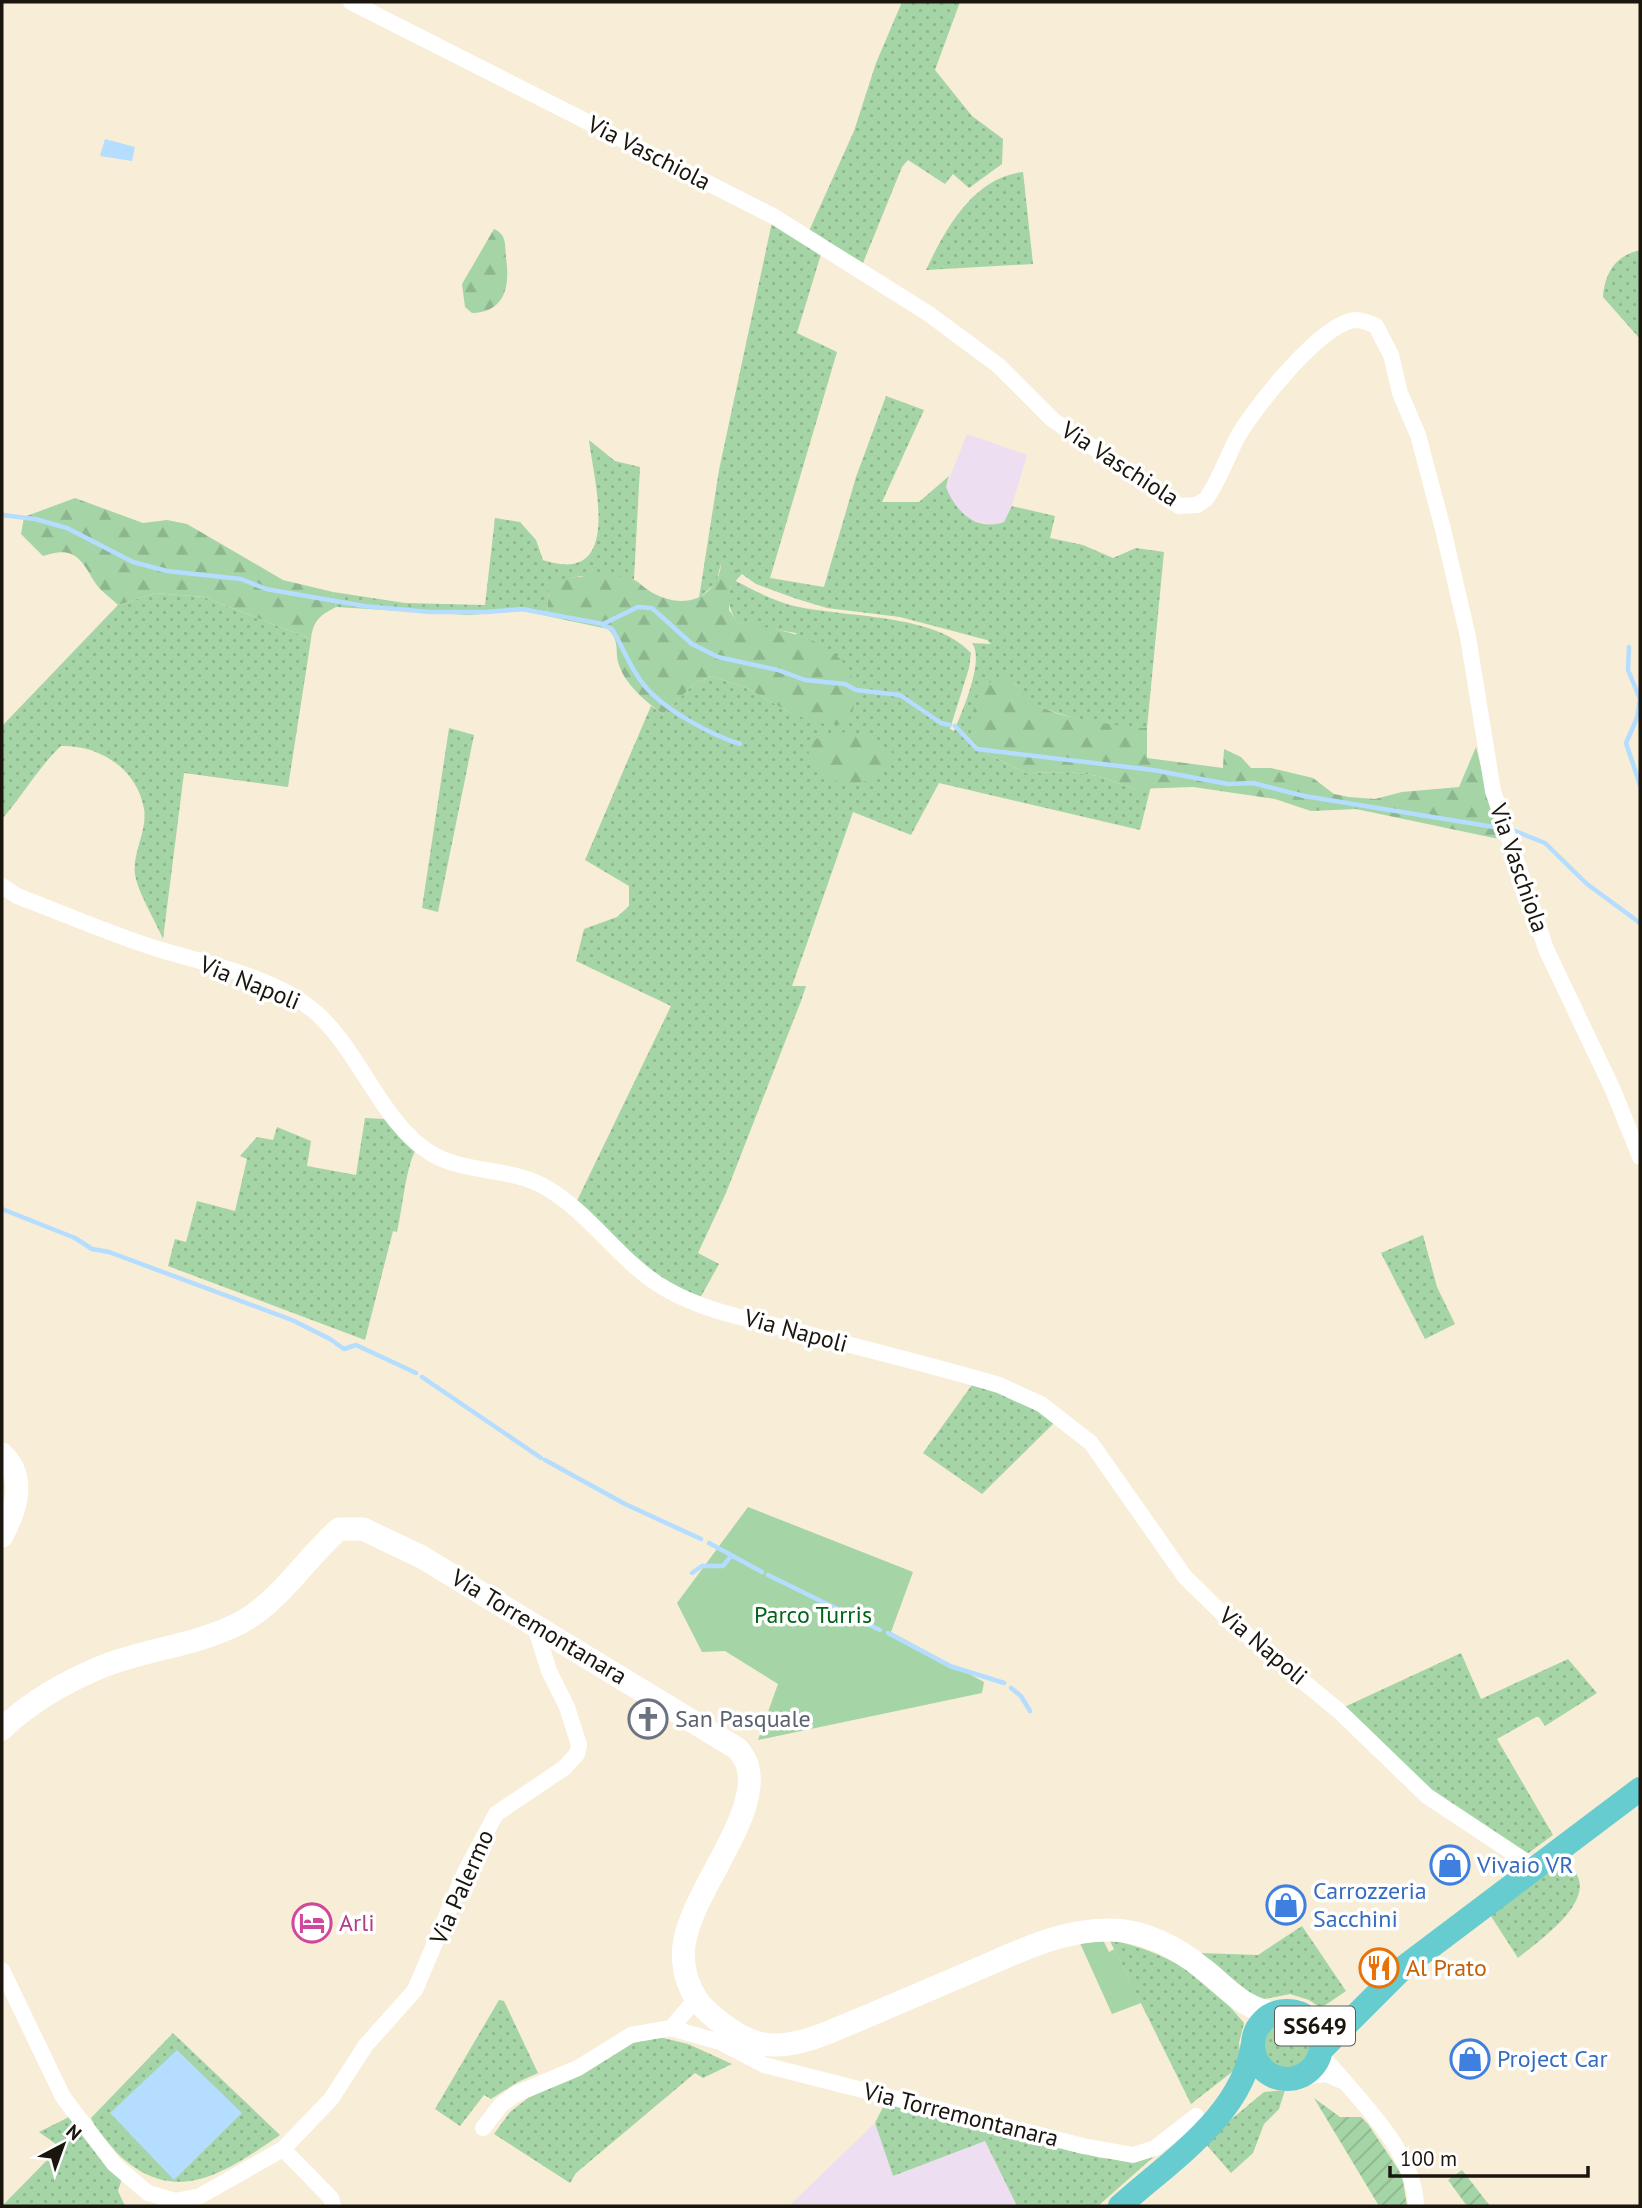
<svg xmlns="http://www.w3.org/2000/svg" width="1642" height="2208" viewBox="0 0 1642 2208" font-family="'PT Sans',sans-serif">
<style>
.industrial{fill:#eedef1}
.grass{fill:url(#grass-dots)}
.forest{fill:url(#forest-firs)}
.park{fill:#a5d4a6}
.garden{fill:url(#garden-furrows)}
.water{fill:#b4ddff}
.lines{fill:none;stroke-linecap:round;stroke-linejoin:round}
.stream{stroke:#b4ddff;stroke-width:4.5}
.street{stroke:#fff;stroke-width:16}
.secondary{stroke:#fff;stroke-width:23}
.primary{stroke:#67ccd0;stroke-width:24}
.labels{text-anchor:middle;stroke-width:7;stroke-linejoin:round;paint-order:stroke}
.shield{fill:#fff;stroke:#5f5c56;stroke-width:2}
.shield-label{font-size:23px;font-weight:bold;fill:#1a160e}
.street-label{font-size:24px;fill:#1a160e;stroke:#fff}
.park-label{font-size:24px;fill:#016419;stroke:#fff}
.worship-label{font-size:24px;fill:#5b616d;stroke:#fff;text-anchor:start}
.shop-label{font-size:24px;fill:#366cbe;stroke:#fff;text-anchor:start}
.hotel-label{font-size:24px;fill:#b23c85;stroke:#fff;text-anchor:start}
.food-label{font-size:24px;fill:#c56008;stroke:#fff;text-anchor:start}
</style>
<defs>
<pattern id="grass-dots" width="8" height="8" patternUnits="userSpaceOnUse" patternTransform="scale(1.75)"><rect width="8" height="8" fill="#a5d4a6"/><path d="M2 2h.1M6 6h.1" fill="none" stroke="#8db58e" stroke-width="1.8" stroke-linecap="round"/></pattern>
<pattern id="forest-firs" width="22" height="20" patternUnits="userSpaceOnUse" patternTransform="scale(1.75)"><rect width="22" height="20" fill="#a5d4a6"/><path d="M5 1l3.5 6h-7zM16 11l3.5 6h-7z" fill="#8db58e"/></pattern>
<pattern id="garden-furrows" width="10" height="10" patternUnits="userSpaceOnUse" patternTransform="scale(1.75)"><rect width="10" height="10" fill="#a5d4a6"/><path d="M-1 1l2-2M0 10L10 0M9 11l2-2" fill="none" stroke="#8db58e"/></pattern>
</defs>
<rect width="100%" height="100%" fill="#f8edd6"/>
<!-- industrial -->
<path class="industrial" d="M967,434l60,21 -18,60 -5,7 -10,4 -28,-8 -15,-18 -5,-13z
M875,2123l18,53 92,-35 32,65h-228z"/>
<!-- grass -->
<path class="grass" d="M902,2h58l-25,68 37,46 31,23 -1,25 -33,24 -16,-14 -8,10 -37,-24 -6,7 -39,96 -54,-32 45,-100 22,-68z
M1023,172l10,92 -107,6c20,-42 47,-92 97,-98z
M772,222l50,29 -25,82 40,19 -67,226 54,9 32,-110 30,-81 38,14 -42,92h37l30,-26 -3,11c9,24 30,45 58,35l8,-16 43,10 -5,22 33,7 30,13 23,-10 28,4 -17,176c-29,1 -102,-12 -124,-32 -3,-3 -6,-10 -9,-14l-28,71 40,20 45,-1 27,4 37,13 16,-3 -11,44 -201,-47 -28,52 -58,-23 -61,174h14l-5,15 -75,192 -28,60 21,11 -20,36 -24,-9 -100,-86 96,-199 -95,-45 8,-32 33,-12 12,-11v-20l-44,-26 66,-154 12,8 29,-28 19,-10 38,13 40,23 7,-79 -58,-10c-9,-12 -14,-29 -4,-43 19,10 40,21 60,26 51,12 141,7 177,47l-2,15 -19,61 4,2c8,-19 31,-71 18,-88l19,1 -4,-4 -87,-23 -73,-9 -30,-9 -41,-15 -34,-24 -6,23 -17,15 20,-128z
M1640,250v89l-37,-42c2,-24 12,-41 37,-47z
M589,440l26,21 25,6 -6,112 -54,-3 -35,7 4,7 -2,26 -24,-5 -55,4 -132,-8 -3,-15 72,11 80,2 10,-87 25,4 16,18 7,20c81,27 51,-77 46,-120z
M155,593l49,4 107,42 -23,148 -104,-14 -21,166c-7,-17 -26,-48 -28,-65 -3,-21 13,-45 9,-65 -7,-41 -45,-64 -83,-63 -23,22 -38,49 -59,73v-93l116,-121z
M449,728l25,7 -36,177 -16,-4z
M365,1118l19,1 32,30c-11,21 -13,58 -19,83l-4,-1 -28,109 -197,-74 7,-27 11,3 11,-41 38,10 12,-52 -7,-3 17,-19 16,3 4,-13 34,14 -4,25 49,9z
M1423,1235l14,52 18,37 -30,15 -44,-86z
M974,1382l83,38 -75,74 -59,-41z
M1461,1653l20,46 87,-40 29,34 -52,33 -6,-9h-3l-39,22 56,96 -26,19 -100,-64 -87,-81z
M1560,1856c6,6 15,13 18,21 12,30 -41,65 -60,81l-31,-48z
M1302,1926l44,65 -25,17 -12,-8 -19,-6 -36,7 -54,-48 58,2z
M1109,1939c61,15 95,35 135,84l-5,20 2,22 -50,39z
M499,2000l5,1 34,72 -20,9 -27,17 -7,-4 -24,31 -25,-17z
M1262 2046a25 25 0 1 1 50 0a25 25 0 1 1-50 0Z
M173,2033l107,102c-57,39 -106,73 -163,18 -9,-11 -20,-22 -26,-35z
M659,2037l29,7 44,20 -29,14 -8,-5 -119,100 -6,10 -76,-49 16,-22 18,-14 106,-56z
M1285,2090l-6,19 -15,15 -11,29 -22,20 -27,-31 60,-50z
M885,2103l216,55 34,2 23,-7 -60,53h-81l-32,-65 -92,35 -18,-53z
M71,2116l51,62 -4,13 7,15h-123l58,-59 -21,-15z"/>
<!-- forest -->
<path class="forest" d="M494,229c13,6 11,16 12,29 4,27 0,54 -34,55l-7,-6 -3,-23z
M75,498l68,25 24,-3 20,4 96,56 50,12 3,15c-16,8 -23,14 -25,32l-107,-42 -49,-4 -37,12c-7,-7 -19,-15 -24,-24 -14,-25 -22,-35 -51,-25l-22,-22 3,-17z
M721,559l21,15 -12,13 -1,23 9,13c55,7 142,25 110,102l-31,-2 -28,-11 -40,-23 -38,-13 -19,10 -29,28c-16,-11 -38,-30 -44,-49 -5,-15 2,-22 -11,-36l-61,-13 2,-25 -5,-8c28,-7 58,-10 86,-5 7,2 12,8 18,12 20,13 46,17 63,-2 7,-8 11,-19 10,-29z
M996,677l18,5c8,13 19,22 34,28 13,7 84,19 99,18v30l76,10 1,-19 17,8 10,11h20l42,10 21,16 15,3 26,2 27,-7 57,-5 17,-40 23,92 -143,-30 -45,2 -36,-12 -82,-12 -58,2 -37,-13 -27,-4 -45,1 -40,-20 -11,-10 -6,-18 10,-33z
M843,732l30,7 21,15c-16,24 -23,29 -53,31l-31,-24 -2,-13 7,-9z"/>
<!-- park -->
<path class="park" d="M748,1507l165,65 -22,60 93,50 -2,11 -224,47 20,-56 -53,-33 -23,1 -25,-49z
M1103,1940l6,12 5,-3 27,54 -29,11 -33,-73z"/>
<!-- garden -->
<path class="garden" d="M1314,2098l26,19h21l7,7 34,51 5,31h-28z
M1462,2170l28,36h-23l-19,-26z"/>
<!-- water -->
<path class="water" d="M105,139l30,8 -3,14 -32,-5z
M177,2050l65,63 -68,67 -64,-67z"/>
<g class="lines">
<!-- stream -->
<path class="stream" d="M2,515l33,4 32,9 66,34 34,9 74,8 25,10 98,17 66,6h56l36,-3 81,15 35,-17 14,1 40,36 26,13 60,13 27,10 40,4 11,6 44,5 41,28 9,2
M603,625l9,4c11,18 18,39 32,56 19,24 67,50 96,59
M1629,647l-1,23 12,29 -3,19 -11,25 14,42
M955,726l22,23 176,21 75,14 25,-1 51,13 190,31
M1510,829l35,14 42,41 53,39
M2,1209l73,29 17,11 17,3 183,68 38,19 14,10 12,-4 60,28
M422,1377l119,81
M545,1460l80,44 76,35
M709,1543l53,29
M692,1573l10,-7h21l8,-10
M768,1575l112,55
M888,1633l62,33 54,17
M1011,1688l10,8 9,15"/>
<!-- street -->
<path class="street" d="M351,2l422,214 156,98 70,52 54,54 126,86 18,-1 9,-6c14,-20 21,-42 32,-63 17,-29 83,-113 117,-116 8,0 15,3 21,6l15,29 9,38 18,42 25,94 25,108 25,154 53,158 67,141 27,67
M2,886l15,10c48,18 95,39 144,54 50,15 110,26 152,60 46,38 69,115 119,144 35,20 78,13 113,33 46,26 75,76 121,102 36,21 79,29 119,39 71,19 143,36 214,57l42,19 50,39 94,134 45,44 109,90 88,85 107,71
M2,1970l61,127 51,67 34,29 27,8 25,-5 83,-47 48,-50 35,-54 49,-55 51,-120 30,-56 68,-46 13,-14 2,-9 -12,-38 -18,-36 -15,-48
M671,2028l49,14 5,-8
M720,2042l44,23 319,81 50,9 22,-7 41,-32
M1321,2054c33,41 94,96 95,152
M1301,2077l25,-3 16,7
M483,2128l18,-23 15,-11 62,-26 53,-33 40,-7 25,-29
M283,2149l48,49 2,8"/>
<!-- secondary -->
<path class="secondary" d="M2,1454c25,24 14,55 0,82
M2,1729c28,-27 63,-47 99,-62 44,-18 93,-21 137,-43 40,-20 68,-66 101,-95h24l57,27 318,193c4,6 9,12 10,19 12,49 -57,124 -64,177 -3,23 5,51 24,67 19,17 42,34 69,33 31,-1 58,-16 86,-27 39,-17 78,-33 117,-50 42,-18 84,-39 131,-38 32,0 67,18 91,38 25,19 42,43 75,45"/>
<!-- primary -->
<path class="primary" d="M1253 2045a34 34 0 1 1 68 0a34 34 0 1 1-68 0Z
M1321,2050l83,-83 236,-178
M1120,2206c51,-46 123,-91 133,-163"/>
</g>
<!-- icons -->
<defs>
<g id="church-ring" transform="scale(2.0125)"><circle r="9.5" fill="#fff" stroke="#6b7280" stroke-width="1.5"/><path d="M-1.2-6h2.4v3.5h3.3v2.4h-3.3V6h-2.4V-.1h-3.3v-2.4h3.3Z" fill="#6b7280"/></g>
<g id="shop-ring" transform="scale(2.0125)"><circle r="9.5" fill="#fff" stroke="#3f7fe0" stroke-width="1.5"/><path d="M-5-2.5h2.3a2.7 3.5 0 0 1 5.4 0H5L5.5 6h-11ZM-1.5-2.5h3a1.5 2.3 0 0 0-3 0Z" fill="#3f7fe0"/></g>
<g id="hotel-ring" transform="scale(2.0125)"><circle r="9.5" fill="#fff" stroke="#d1479c" stroke-width="1.5"/><path d="M-6-4.5h1.5V1H6V5H4.5V3h-9V5H-6ZM-4 0a1.8 1.8 0 1 1 3.6 0ZM.5 0V-2.5h3Q6-2.5 6 0Z" fill="#d1479c"/></g>
<g id="restaurant-ring" transform="scale(2.0125)"><circle r="9.5" fill="#fff" stroke="#e8710a" stroke-width="1.5"/><path d="M-5-6h1v4h1v-4h1v4h1v-4h1v5L-1.5 .5V6h-2V.5L-5-1ZM5-6V6H3V1.5H1.5Q1.5-4 5-6Z" fill="#e8710a"/></g>
</defs>
<g fill-rule="evenodd">
<use href="#church-ring" x="648" y="1719"/>
<use href="#shop-ring" x="1450" y="1865"/>
<use href="#shop-ring" x="1286" y="1905"/>
<use href="#hotel-ring" x="312" y="1923"/>
<use href="#restaurant-ring" x="1379" y="1968"/>
<use href="#shop-ring" x="1470" y="2059"/>
</g>
<g class="labels">
<!-- shield labels -->
<rect class="shield" x="1275" y="2006.5" width="80" height="39" rx="5"/>
<g class="shield-label">
<text x="1315" y="2034">SS649</text>
</g>
<!-- street labels -->
<g class="street-label">
<text transform="translate(649 153) rotate(27)" y="8">Via Vaschiola</text>
<text transform="translate(1120 464) rotate(33)" y="8">Via Vaschiola</text>
<text transform="translate(1519 868) rotate(71)" y="8">Via Vaschiola</text>
<text transform="translate(250 983) rotate(22)" y="8">Via Napoli</text>
<text transform="translate(796 1331) rotate(15)" y="8">Via Napoli</text>
<text transform="translate(539 1627) rotate(31)" y="8">Via Torremontanara</text>
<text transform="translate(1263 1646) rotate(40)" y="8">Via Napoli</text>
<text transform="translate(462 1887) rotate(-66)" y="8">Via Palermo</text>
<text transform="translate(961 2115) rotate(14)" y="8">Via Torremontanara</text>
</g>
<!-- park labels -->
<g class="park-label">
<text x="813" y="1623">Parco Turris</text>
</g>
<!-- worship labels -->
<g class="worship-label">
<text x="675" y="1727">San Pasquale</text>
</g>
<!-- shop labels -->
<g class="shop-label">
<text x="1477" y="1873">Vivaio VR</text>
<text x="1313" y="1899">Carrozzeria<tspan x="1313" dy="28">Sacchini</tspan></text>
<text x="1497" y="2067">Project Car</text>
</g>
<!-- hotel labels -->
<g class="hotel-label">
<text x="339" y="1931">Arli</text>
</g>
<!-- food labels -->
<g class="food-label">
<text x="1406" y="1976">Al Prato</text>
</g>
</g>
<!-- border -->
<rect width="1642" height="2208" fill="none" stroke="#1a160e" stroke-width="7"/>
<!-- north arrow -->
<g transform="translate(63 2145) rotate(41)" stroke="#ffffff" stroke-width="5" paint-order="stroke">
<path d="M0-5L12 26L0 18L-12 26Z" fill="#1a160e"/>
<text y="-10" font-size="19" font-weight="bold" text-anchor="middle" fill="#1a160e">N</text>
</g>
<!-- scale -->
<path d="M1390 2166v10h198v-10" fill="none" stroke="#1a160e" stroke-width="3.5"/>
<text x="1400" y="2166" font-size="21" fill="#1a160e" stroke="#ffffff" stroke-width="5" paint-order="stroke">100 m</text>
</svg>
